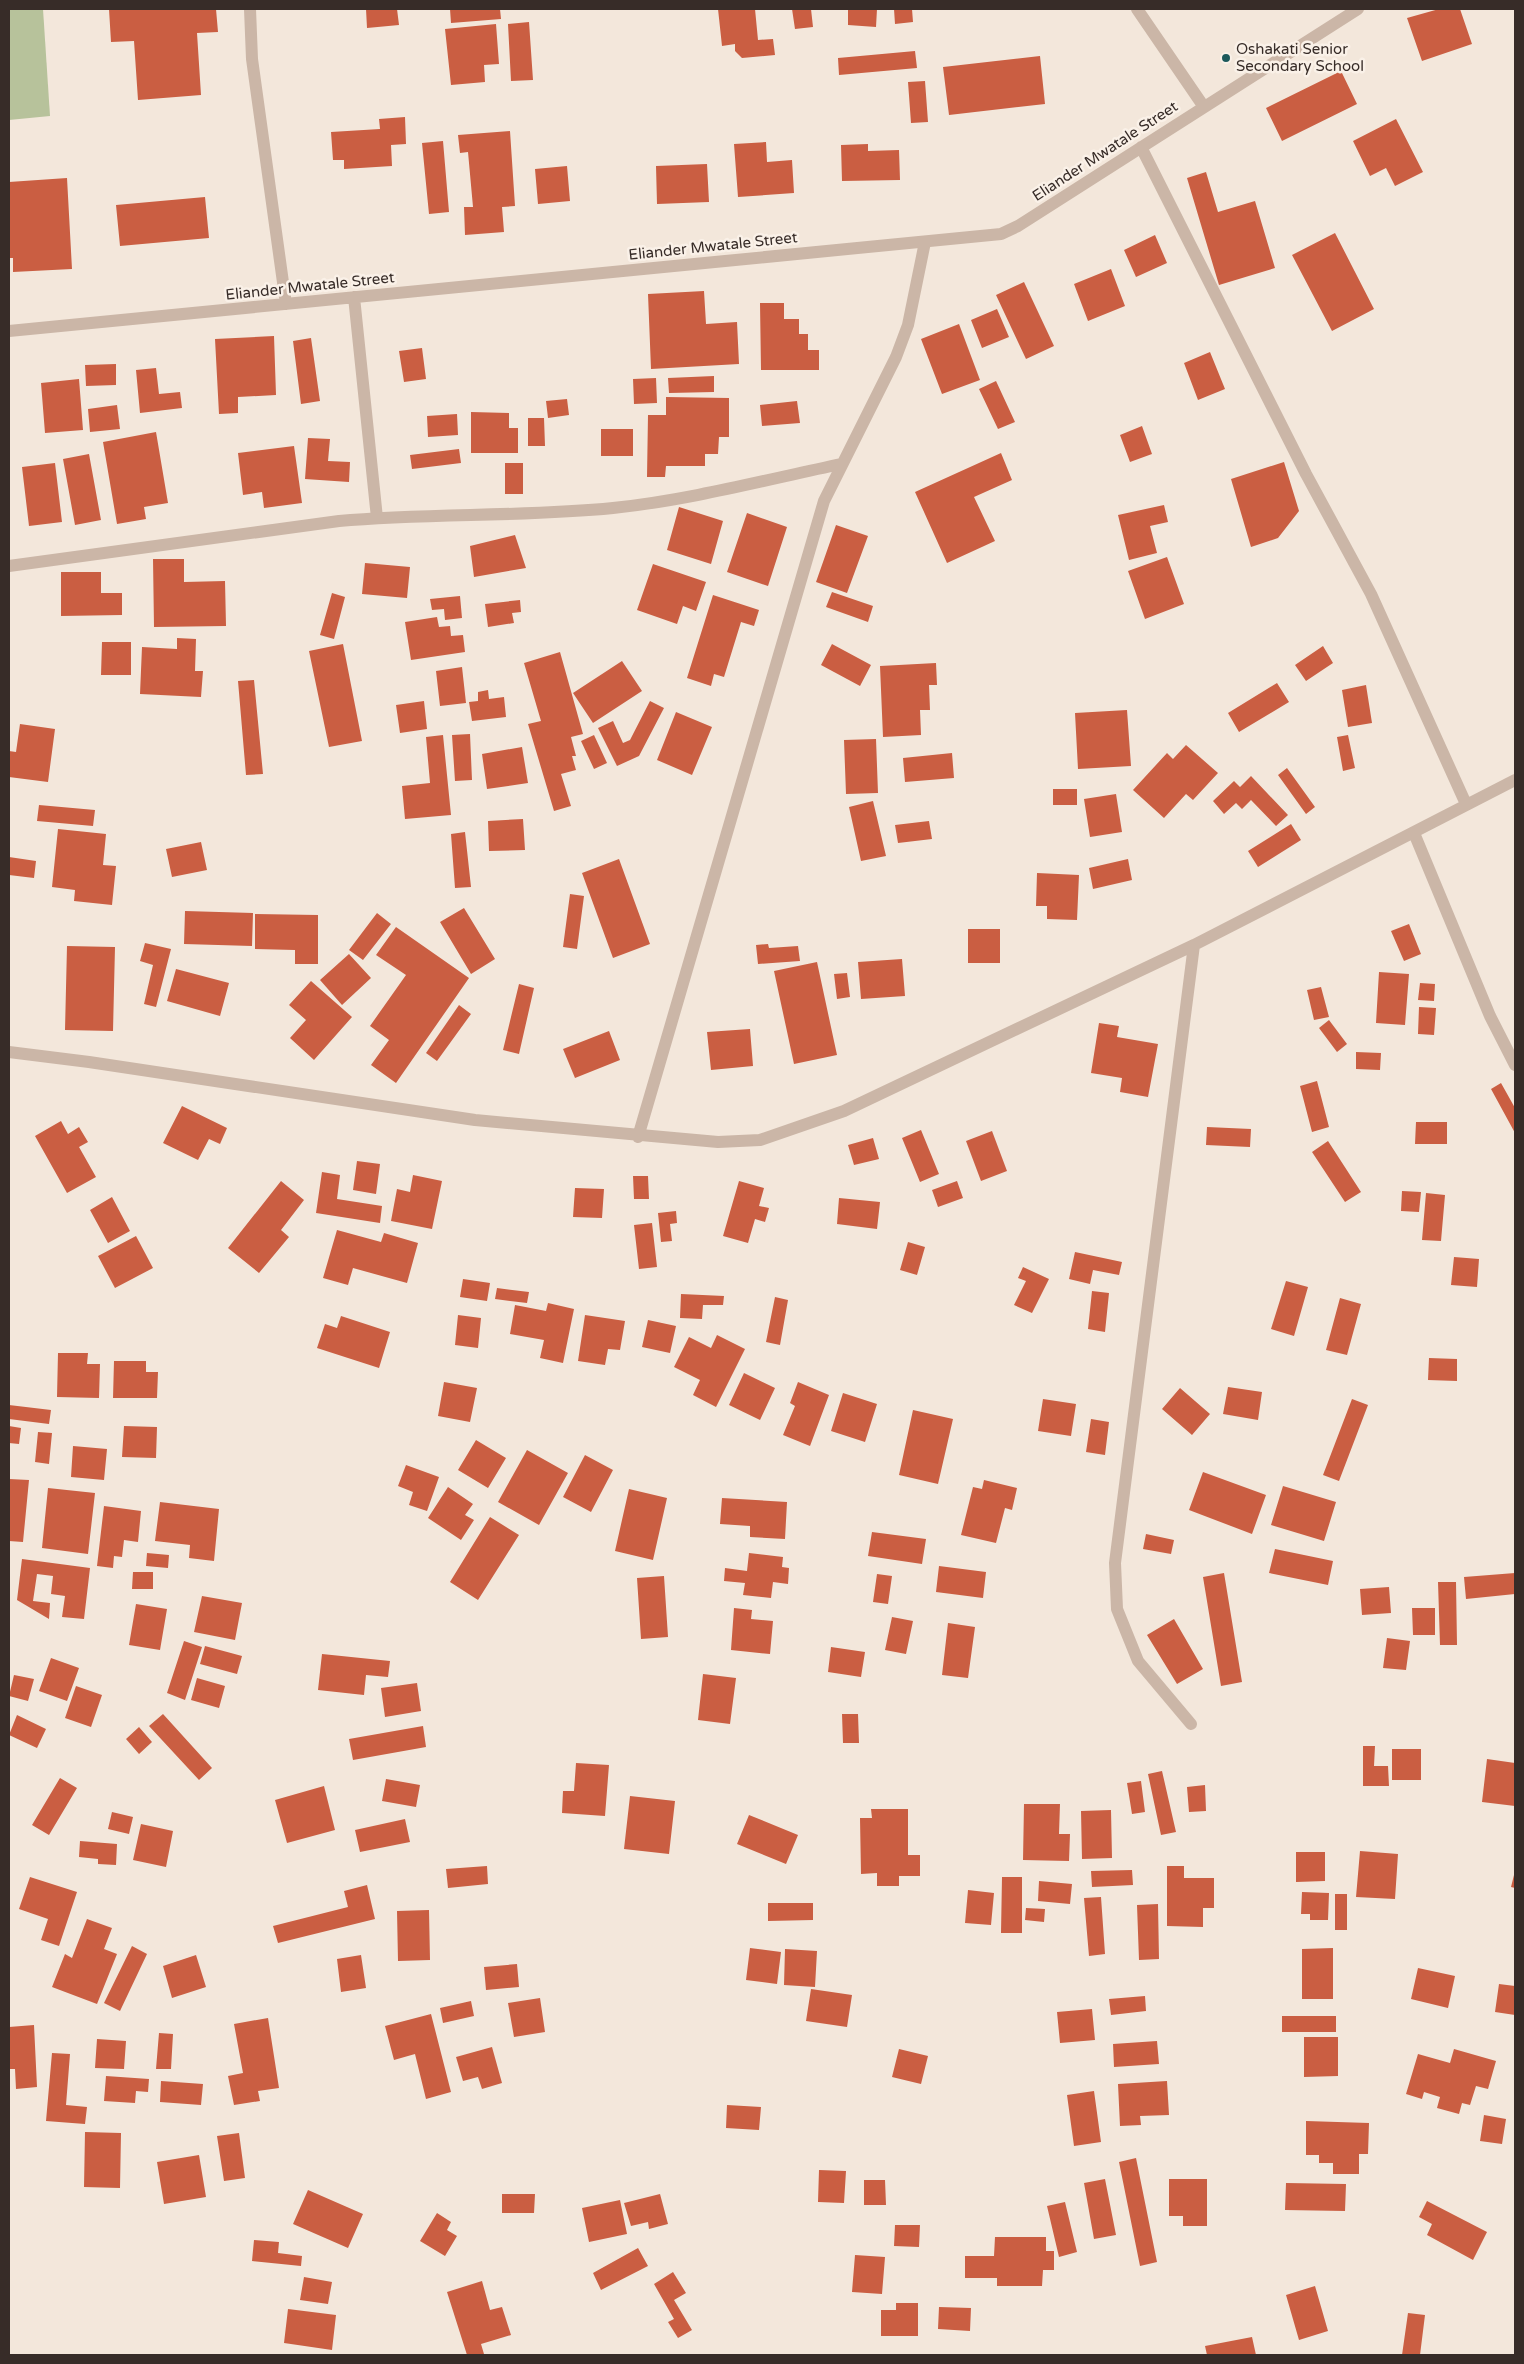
<svg xmlns="http://www.w3.org/2000/svg" width="1524" height="2364" viewBox="0 0 1524 2364" font-family="'Varela Round',sans-serif">
<style>
.green{fill:#b7c29b}
.building{fill:#ca5e42}
.lines{fill:none;stroke-linecap:round;stroke-linejoin:round}
.minor{stroke:#cbb6a7;stroke-width:12}
.poi-dot{fill:#1c595b;stroke:#faf1e8;stroke-width:2}
.labels{text-anchor:middle;stroke-width:5;stroke-linejoin:round;paint-order:stroke}
.poi-label{font-size:15px;fill:#372c28;stroke:#faf1e8;text-anchor:start}
.street-label{font-size:15px;fill:#372c28;stroke:#faf1e8}
</style>
<rect width="100%" height="100%" fill="#f3e7db"/>
<!-- green -->
<path class="green" d="M9,9h34l7,107 -41,4z"/>
<!-- building -->
<path class="building" d="M109,9h107l2,23 -21,1 4,62 -63,5 -4,-59 -23,1z
M366,9h31l2,16 -32,3z
M450,9h50l1,10 -50,4z
M718,9h37l3,31 15,-1 2,16 -33,3 -7,-7v-7l-13,2z
M792,9h19l2,18 -18,2z
M860,9h17l-1,18 -28,-2v-15z
M894,9h18l1,13 -18,2z
M1439,9h21l12,35 -50,17 -15,-43z
M529,22l4,58 -22,1 -3,-57z
M496,24l3,40 -15,1 1,17 -34,3 -6,-56z
M915,51l2,17 -78,7 -1,-17z
M1040,56l5,48 -96,11 -6,-48z
M1341,71l16,33 -75,37 -16,-33z
M925,81l3,41 -17,1 -3,-41z
M405,117l1,27 -15,1 1,21 -48,3v-9h-11l-2,-28 49,-3 -1,-10z
M1396,119l27,53 -28,14 -9,-18 -16,8 -17,-35z
M510,131l5,75 -13,1 2,25 -39,3 -1,-28h9l-5,-55 -8,1 -2,-18z
M443,141l6,71 -20,2 -7,-71z
M766,142l1,20 25,-2 2,33 -56,4 -4,-53z
M868,144v7l31,-1 1,30 -58,1 -1,-36z
M707,164l2,38 -52,2 -1,-38z
M567,166l3,35 -32,3 -3,-35z
M1206,172l12,40 37,-11 20,67 -56,17 -32,-107z
M67,178l5,91 -59,3v-14h-4v-76z
M205,197l4,41 -89,8 -4,-41z
M1335,233l39,76 -42,22 -40,-76z
M1155,235l12,28 -31,14 -12,-27z
M1111,269l14,37 -37,15 -14,-37z
M1024,282l30,64 -28,13 -30,-64z
M704,291l2,33 31,-2 2,42 -88,5 -3,-75z
M760,303h24v16h15v15h9v16h11v20h-58z
M997,309l12,28 -27,11 -11,-28z
M959,324l21,56 -38,14 -21,-55z
M274,336l2,59 -38,2v16l-19,1 -4,-75z
M311,338l9,63 -19,3 -8,-63z
M422,348l4,31 -22,3 -5,-31z
M1210,352l15,37 -27,11 -14,-37z
M116,364v21l-30,1 -1,-21z
M156,368l3,26 21,-2 2,16 -42,5 -4,-43z
M714,376v16l-45,1 -1,-15z
M656,378l1,25 -23,1 -1,-25z
M79,379l4,51 -38,3 -4,-50z
M996,381l19,41 -17,7 -19,-40z
M666,397l63,1v39h-10l-1,17h-13v12h-39l-1,11h-18l1,-62h18z
M567,399l2,16 -21,3 -2,-17z
M797,401l3,22 -38,3 -2,-21z
M117,405l3,24 -30,3 -2,-23z
M471,412l38,1v15h9v25h-47z
M457,414l1,21 -30,2 -1,-21z
M528,418h16l1,28h-17z
M1142,426l10,28 -22,8 -10,-27z
M601,429h32v27h-32z
M156,432l12,71 -24,4 2,12 -29,5 -14,-82z
M308,438l22,1 -2,22 22,1 -1,20 -44,-3z
M294,446l8,57 -38,5 -2,-16 -19,3 -5,-42z
M459,449l2,14 -49,6 -2,-14z
M1001,453l11,27 -38,17 21,44 -48,22 -32,-71z
M89,454l12,66 -26,5 -12,-66z
M1284,462l15,49 -21,27 -27,9 -20,-68z
M55,463l7,59 -33,4 -7,-59z
M505,463h18v31h-18z
M1164,505l4,17 -18,4 7,27 -28,7 -11,-45z
M679,507l44,14 -12,43 -44,-14z
M747,513l40,14 -19,59 -41,-14z
M836,525l32,11 -21,57 -31,-11z
M515,535l11,33 -52,9 -4,-31z
M1167,557l17,47 -39,15 -17,-48z
M153,559h31v23l41,-1 1,45 -72,1z
M365,563l45,4 -3,31 -45,-4z
M653,564l53,18 -10,29 -13,-5 -6,18 -40,-14z
M61,572h40v21h21v22l-61,1z
M832,592l41,14 -5,16 -42,-15z
M332,593l13,4 -11,42 -14,-4z
M713,595l46,15 -5,16 -13,-4 -17,55 -10,-3 -3,12 -24,-8z
M460,596l2,22 -17,2 -1,-11 -12,1 -2,-11z
M520,600l1,12 -9,1 2,10 -26,4 -3,-23z
M437,617l2,10 11,-1 1,10 12,-1 2,17 -54,8 -6,-38z
M177,638l19,1 -1,32h8l-2,26 -61,-3 2,-47 35,2z
M102,642h29v33h-30z
M343,644l19,97 -33,6 -20,-96z
M832,644l39,21 -11,21 -39,-21z
M1323,646l10,17 -27,18 -11,-16z
M560,652l23,82 -12,3 5,19h-4l4,14 -15,4 10,32 -17,5 -26,-87 13,-3 -17,-58z
M622,661l20,30 -49,32 -20,-30z
M936,663l1,22h-8l1,25h-10l1,25 -38,2 -3,-71z
M462,667l4,36 -26,3 -4,-35z
M254,680l9,94 -17,1 -8,-94z
M1277,683l12,19 -50,30 -11,-19z
M1366,685l6,38 -24,4 -6,-37z
M488,690l1,9 15,-2 2,20 -34,4 -3,-19 9,-1v-9z
M424,701l3,28 -27,4 -4,-28z
M650,701l14,7 -25,48 -22,10 -19,-38 15,-7 10,22 7,-3z
M1127,710l4,56 -53,3 -3,-56z
M676,712l36,15 -20,48 -35,-15z
M20,724l35,5 -7,53 -39,-5v-26l7,1z
M470,734l2,46 -17,1 -3,-46z
M443,735l8,80 -46,4 -3,-33 28,-3 -4,-46z
M594,735l13,28 -13,6 -13,-28z
M1348,735l7,33 -12,3 -6,-34z
M876,739l2,54 -32,1 -2,-54z
M1186,745l32,28 -25,27 -7,-6 -22,24 -31,-28 34,-37 6,6z
M522,747l6,36 -41,6 -5,-35z
M952,753l2,25 -49,4 -2,-24z
M1287,768l28,39 -9,7 -28,-39z
M1251,776l37,39 -12,11 -25,-26 -9,9 -6,-6 -12,11 -11,-13 21,-20 6,6z
M1053,789h24v16h-24z
M1116,794l6,38 -32,5 -6,-38z
M873,801l13,55 -25,5 -12,-54z
M39,805l56,5 -2,16 -56,-5z
M523,819l2,31 -36,1 -1,-30z
M929,821l3,18 -34,4 -3,-18z
M1291,824l10,16 -43,27 -10,-16z
M58,829l48,5 -3,31 13,1 -4,39 -38,-4 1,-11 -23,-3z
M465,832l6,55 -16,1 -4,-54z
M201,842l6,28 -35,7 -6,-28z
M9,857l27,4 -2,17 -25,-3z
M619,859l31,85 -37,14 -31,-85z
M1128,859l4,21 -39,9 -4,-21z
M1037,873l42,2 -2,45 -30,-1v-13h-11z
M570,894l14,2 -7,53 -14,-2z
M464,908l31,51 -24,15 -31,-52z
M185,911l68,2 -1,33 -68,-2z
M377,913l14,11 -28,36 -14,-10z
M255,914l63,1v49h-23v-14l-40,-1z
M1409,924l12,30 -17,7 -13,-30z
M396,927l73,51 -73,105 -25,-18 18,-25 -19,-14 36,-51 -30,-20z
M968,929h32v34h-32z
M145,943l26,6 -15,58 -12,-3 9,-39 -13,-4z
M768,944l1,4 29,-2 2,15 -42,3 -2,-19z
M67,946l48,1 -2,84 -48,-1z
M349,954l22,24 -29,27 -22,-25z
M902,959l3,37 -44,3 -3,-37z
M817,962l20,93 -43,9 -20,-93z
M176,969l53,14 -9,33 -53,-15z
M1379,972l30,2 -4,51 -29,-2z
M847,973l3,24 -13,2 -3,-25z
M311,981l41,36 -38,43 -24,-22 16,-18 -17,-15z
M1420,983l15,1 -1,17 -16,-1z
M519,984l15,4 -15,66 -16,-4z
M1321,987l8,30 -15,3 -7,-30z
M459,1005l12,9 -34,47 -11,-8z
M1419,1007l17,1 -2,27 -16,-1z
M1329,1020l18,24 -10,8 -18,-24z
M1099,1023l20,3 -2,11 41,7 -10,53 -28,-5 2,-14 -31,-5z
M750,1029l3,37 -42,4 -4,-38z
M609,1031l11,29 -45,18 -12,-29z
M1356,1052l25,1 -1,17 -24,-1z
M1317,1081l12,46 -17,5 -12,-46z
M1501,1083l14,25v25l-24,-44z
M182,1106l45,22 -7,16 -11,-5 -11,21 -35,-17z
M61,1121l7,13 11,-7 9,15 -9,5 17,30 -29,16 -32,-57z
M1416,1122h31v22h-32z
M1207,1127l44,2 -1,18 -44,-2z
M921,1130l18,44 -19,8 -18,-44z
M992,1131l15,40 -26,10 -15,-40z
M873,1138l6,21 -25,6 -6,-20z
M1328,1141l33,51 -16,10 -33,-50z
M357,1161l23,3 -4,30 -23,-4z
M322,1172l18,3 -3,24 45,7 -2,17 -64,-10z
M413,1175l29,6 -10,48 -41,-8 6,-32 13,3z
M633,1176h15l1,23h-15z
M281,1181l23,19 -23,30 8,7 -30,36 -31,-25z
M739,1181l25,7 -5,18 10,2 -4,14 -10,-3 -7,24 -25,-7z
M957,1181l6,17 -25,9 -6,-17z
M575,1188l29,1 -2,29 -29,-1z
M1402,1191l19,1 -2,20 -18,-1z
M1426,1193l19,2 -4,46 -19,-1z
M112,1197l18,34 -22,12 -18,-33z
M839,1198l41,4 -3,27 -40,-5z
M676,1211l1,12 -7,1 2,17 -11,1 -3,-29z
M652,1223l5,44 -18,2 -5,-44z
M337,1230l44,12 3,-9 34,10 -11,40 -54,-15 -5,17 -25,-7z
M136,1236l17,32 -38,20 -17,-32z
M908,1242l17,5 -8,28 -17,-5z
M1075,1252l47,10 -3,13 -26,-5 -3,14 -21,-5z
M1454,1257l25,2 -2,28 -26,-2z
M1023,1267l26,12 -17,34 -18,-8 12,-24 -8,-3z
M463,1279l27,4 -3,18 -27,-4z
M1286,1281l22,6 -14,49 -23,-7z
M497,1288l32,4 -2,11 -32,-4z
M1092,1291l17,2 -4,39 -17,-3z
M681,1294l43,2 -1,9h-20l-1,14 -22,-1z
M775,1297l13,3 -8,45 -14,-3z
M1340,1298l21,6 -14,51 -21,-5z
M548,1303l26,6 -11,54 -23,-5 4,-18 -34,-6 5,-29 31,6z
M458,1315l23,3 -3,30 -23,-3z
M585,1315l40,6 -5,29 -12,-1 -3,16 -27,-4z
M341,1316l49,16 -11,36 -62,-20 8,-24 12,4z
M648,1320l28,6 -6,27 -28,-6z
M717,1335l28,14 -29,58 -23,-12 7,-15 -26,-13 15,-30 22,11z
M58,1353h30l-1,11h13l-1,34 -42,-1z
M1429,1358l28,1v22l-29,-1z
M114,1361h32v11h12l-1,26h-44z
M744,1373l31,15 -15,32 -31,-15z
M444,1382l33,6 -7,34 -32,-6z
M798,1382l31,13 -19,51 -27,-11 12,-29 -5,-3z
M1228,1387l34,5 -4,28 -35,-6z
M1180,1388l30,26 -18,21 -30,-26z
M843,1393l34,11 -12,38 -34,-11z
M1043,1399l33,5 -5,32 -33,-5z
M1352,1399l16,6 -29,76 -16,-6z
M9,1405l42,5 -2,14 -40,-5z
M913,1410l40,9 -15,65 -39,-9z
M1091,1419l18,3 -4,33 -19,-3z
M9,1426l12,2 -2,16 -10,-1z
M124,1426l33,1 -1,31 -34,-1z
M38,1432l14,1 -3,31 -14,-2z
M476,1440l30,18 -18,30 -30,-18z
M73,1446l34,3 -3,31 -33,-3z
M527,1450l41,23 -29,52 -41,-23z
M585,1455l28,15 -22,42 -28,-15z
M406,1465l33,12 -12,34 -18,-6 4,-13 -15,-6z
M1203,1472l63,23 -14,39 -63,-24z
M9,1479l20,1 -6,62 -14,-1z
M984,1480l33,8 -5,22 -7,-2 -9,35 -35,-8 12,-48 9,2z
M1283,1486l53,16 -12,39 -53,-16z
M448,1487l25,17 -8,11 9,5 -13,20 -33,-22z
M48,1488l47,5 -7,61 -46,-6z
M629,1489l38,9 -14,62 -38,-9z
M722,1498l65,4 -2,37 -35,-2v-11l-30,-2z
M160,1502l59,7 -5,52 -25,-3 1,-13 -35,-4z
M104,1506l37,5 -3,31 -14,-2 -2,17 -8,-1 -1,12 -16,-2z
M490,1517l29,18 -41,65 -28,-18z
M872,1532l54,7 -4,25 -54,-8z
M1146,1534l28,6 -3,14 -28,-5z
M1275,1549l58,12 -5,24 -59,-12z
M147,1553l22,2 -1,13 -22,-2z
M749,1553l34,4 -1,10 7,1 -1,16 -15,-2 -2,16 -28,-3 2,-12 -21,-2 1,-13 22,3z
M22,1559l68,9 -6,51 -22,-2 3,-21 -14,-2 2,-18 -16,-2 -4,27 17,2 -1,16 -32,-19z
M939,1566l47,6 -3,26 -47,-6z
M133,1572h20v17h-21z
M1224,1573l18,109 -21,4 -18,-109z
M1515,1573v21l-49,5 -2,-22z
M877,1574l15,2 -4,28 -15,-2z
M664,1576l4,61 -27,2 -4,-61z
M1438,1582h18l1,63h-17z
M1389,1587l2,26 -29,2 -2,-26z
M202,1596l40,7 -7,37 -41,-8z
M136,1604l31,5 -7,41 -31,-5z
M734,1608l18,2 -1,9 22,2 -3,33 -39,-4z
M1412,1608h23v27h-22z
M892,1617l21,4 -7,33 -21,-4z
M1174,1619l29,50 -26,15 -30,-49z
M948,1623l27,4 -7,51 -26,-3z
M1387,1638l23,3 -4,29 -23,-2z
M184,1641l18,6 -17,53 -18,-7z
M205,1646l37,10 -5,18 -37,-10z
M831,1647l34,5 -4,25 -33,-5z
M322,1654l68,7 -2,16 -22,-2 -2,20 -46,-5z
M51,1658l28,10 -12,33 -28,-10z
M703,1674l33,4 -6,46 -32,-4z
M14,1675l20,4 -6,22 -19,-5z
M197,1678l28,8 -6,22 -28,-8z
M417,1683l4,28 -36,6 -4,-29z
M76,1686l26,9 -11,32 -26,-9z
M163,1714l49,54 -13,12 -50,-54z
M842,1714h16l1,29h-16z
M17,1715l29,14 -9,19 -28,-13z
M423,1726l3,21 -73,13 -4,-21z
M139,1727l13,15 -13,12 -13,-15z
M1363,1746h12l-1,20h14l1,20h-26z
M1392,1749h29v31h-29z
M1487,1759l28,4v43l-33,-4z
M576,1763l33,2 -4,51 -43,-3 1,-22h11z
M1162,1771l14,61 -15,3 -13,-61z
M60,1778l17,10 -28,47 -17,-10z
M386,1779l34,6 -4,22 -34,-6z
M1141,1781l4,31 -13,2 -5,-31z
M1205,1785l1,26 -17,1 -2,-25z
M324,1786l11,44 -48,13 -12,-43z
M630,1796l45,5 -6,53 -45,-5z
M1024,1804h36l-1,30h11l-1,27 -46,-1z
M871,1809h37v46h12v21h-21v10h-22v-13l-16,1 -1,-56h12z
M1111,1810l1,48 -30,1 -1,-48z
M112,1812l21,5 -4,17 -21,-5z
M749,1815l49,20 -12,29 -49,-20z
M405,1819l5,23 -50,10 -5,-22z
M141,1824l32,7 -7,36 -33,-7z
M80,1841l37,3 -1,21 -18,-1v-5l-19,-2z
M1360,1851l38,3 -3,45 -39,-2z
M1296,1852h29v29l-29,1z
M487,1866l1,18 -40,4 -2,-19z
M1167,1866h17v12h30v30h-11v19l-36,-1z
M1132,1870l1,15 -41,2 -1,-16z
M1515,1871v17l-4,-1z
M30,1877l47,15 -18,54 -18,-6 7,-21 -29,-10z
M1002,1877h20v56h-21z
M1039,1881l33,3 -2,20 -32,-3z
M367,1885l8,34 -97,24 -5,-17 75,-19 -4,-16z
M968,1890l26,3 -3,32 -26,-2z
M1302,1892l27,1 -1,27h-18v-6h-9z
M1335,1894h12v36h-12z
M1101,1897l4,57 -16,2 -5,-58z
M768,1903h45v17l-45,1z
M1158,1904l1,55 -20,1 -2,-55z
M1026,1908l19,1 -1,13 -19,-2z
M429,1910l1,50 -32,1 -1,-50z
M87,1919l25,9 -8,21 13,5 -20,50 -45,-17 13,-33 7,4z
M132,1946l15,8 -27,57 -16,-8z
M750,1948l31,4 -4,32 -31,-4z
M1333,1948v51h-31v-50z
M785,1949l32,2 -2,36 -31,-2z
M196,1955l10,32 -34,11 -9,-32z
M361,1955l5,33 -25,4 -4,-33z
M517,1964l2,23 -33,3 -2,-23z
M1418,1968l37,8 -7,32 -37,-9z
M1499,1984l16,2v29l-20,-3z
M811,1989l41,6 -5,32 -41,-6z
M1145,1996l1,15 -35,4 -2,-16z
M540,1998l5,34 -31,5 -6,-34z
M471,2001l3,15 -31,7 -3,-15z
M1092,2009l3,31 -35,3 -3,-31z
M431,2014l20,78 -25,7 -11,-45 -21,6 -9,-34z
M1282,2016h54v16h-54z
M268,2018l11,70 -21,3 2,10 -26,4 -6,-29 15,-3 -9,-49z
M34,2025l3,62 -21,2 -1,-20h-6v-42z
M159,2033l14,1 -2,35h-15z
M1304,2037h34v39l-34,1z
M97,2039l29,2 -2,28 -29,-1z
M1157,2041l2,23 -45,3 -1,-23z
M492,2047l10,36 -20,6 -4,-12 -15,4 -7,-24z
M899,2049l29,7 -7,28 -29,-7z
M1454,2049l42,12 -8,28 -12,-3 -6,19 -8,-2 -3,11 -22,-6 3,-11 -16,-5 -2,7 -16,-5 12,-40 32,9z
M52,2053l18,1 -4,51 21,2 -2,17 -39,-3z
M106,2076l43,3 -1,13 -12,-1 -1,12 -31,-2z
M161,2081l42,3 -2,21 -41,-3z
M1167,2081l2,34 -29,1 1,9 -21,1 -2,-42z
M1094,2091l7,51 -27,4 -7,-51z
M727,2105l34,2 -2,23 -33,-2z
M1484,2115l22,4 -4,25 -22,-3z
M1306,2121l63,2 -1,31h-9v20h-26v-11h-14v-8h-13z
M85,2132l36,1 -1,55 -36,-1z
M239,2133l6,45 -21,3 -7,-45z
M199,2155l7,42 -42,7 -7,-42z
M1136,2158l21,104 -17,4 -21,-104z
M819,2170l27,1 -2,32 -26,-1z
M1105,2179l11,56 -22,4 -10,-56z
M1169,2179h38v47h-24v-10h-14z
M864,2180h21l1,25h-22z
M1286,2183l60,1 -1,27 -60,-1z
M308,2190l55,24 -15,34 -55,-24z
M502,2194h33l-1,19h-32z
M660,2194l8,30 -19,5 -1,-7 -17,4 -7,-23z
M620,2200l7,34 -38,8 -7,-34z
M1427,2201l60,31 -14,28 -46,-25 5,-11 -13,-7z
M1065,2202l12,50 -18,5 -12,-51z
M437,2213l14,9 -4,8 10,6 -12,20 -25,-15z
M895,2225h25l-1,22 -25,-1z
M995,2237h51v14h8v19h-11l-1,16h-45v-8h-32v-22h29z
M254,2240l25,2 -1,11 24,3 -1,10 -49,-5z
M638,2248l10,18 -47,24 -8,-17z
M855,2255l30,2 -3,37 -30,-2z
M673,2272l13,21 -12,7 18,30 -14,8 -10,-16 6,-3 -20,-35z
M304,2277l28,5 -4,22 -28,-4z
M482,2281l8,29 12,-3 9,28 -30,9 3,10 -17,1 -20,-63z
M1315,2286l13,45 -29,9 -13,-45z
M896,2303h22v33h-37v-26h15z
M939,2307l32,1 -1,23 -32,-2z
M288,2309l48,6 -4,35 -48,-7z
M1408,2313l17,2 -5,40h-18z
M1252,2337l4,18h-49l-2,-9z"/>
<g class="lines">
<!-- minor -->
<path class="minor" d="M250,9l2,50 34,245
M1137,9l67,98
M1141,147l165,327 65,120 95,210
M354,297l23,221
M9,331l992,-97 17,-8 340,-217
M9,566l330,-45c91,-8 183,-4 274,-13 76,-8 152,-28 228,-44
M1414,833l76,183 25,49
M9,1052l80,10 386,58 243,22 42,-2 84,-29 350,-166 321,-165
M638,1137l186,-636 72,-144 12,-32 17,-83
M1191,1724l-53,-63 -21,-52 -2,-46 79,-618"/>
</g>
<!-- markers -->
<circle class="poi-dot" cx="1226" cy="58" r="5"/>
<g class="labels">
<!-- poi labels -->
<g class="poi-label">
<text x="1236" y="54">Oshakati Senior<tspan x="1236" dy="17">Secondary School</tspan></text>
</g>
<!-- street labels -->
<g class="street-label">
<text transform="translate(1105 151) rotate(-33)" y="5">Eliander Mwatale Street</text>
<text transform="translate(713 246) rotate(-6)" y="5">Eliander Mwatale Street</text>
<text transform="translate(310 286) rotate(-6)" y="5">Eliander Mwatale Street</text>
</g>
</g>
<!-- border -->
<rect width="1524" height="2364" fill="none" stroke="#372c28" stroke-width="20"/>
</svg>
